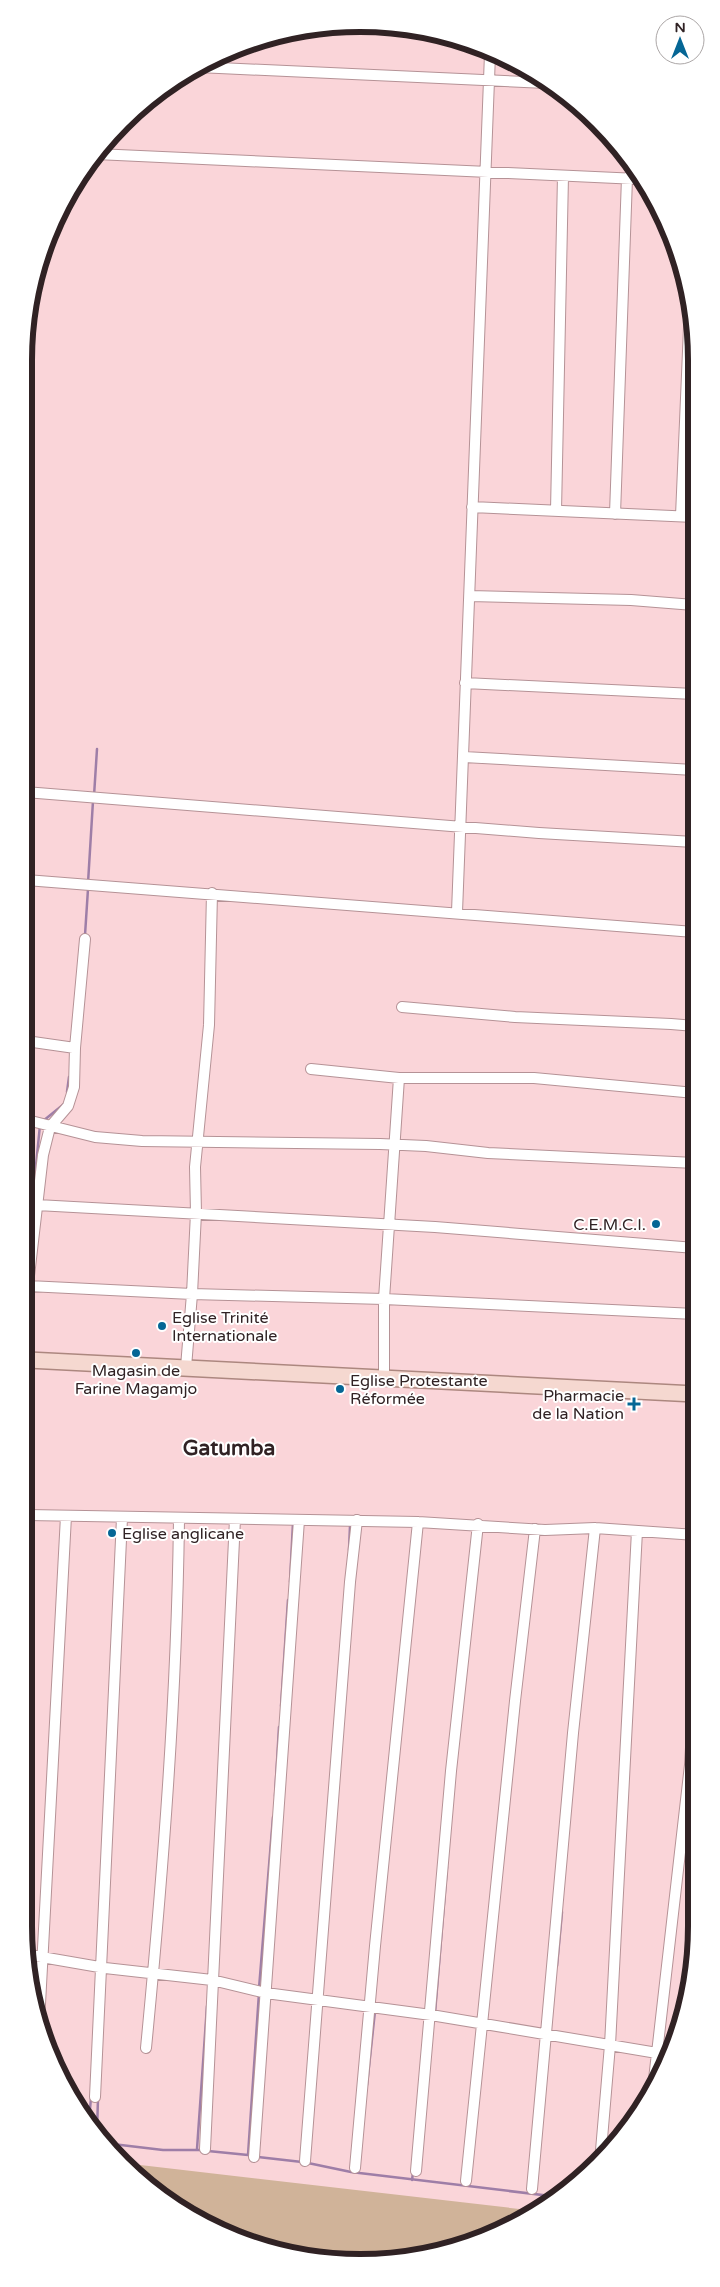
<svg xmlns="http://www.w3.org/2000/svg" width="720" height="2287" viewBox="0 0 720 2287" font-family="'Varela Round',sans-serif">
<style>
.green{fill:#d0b399}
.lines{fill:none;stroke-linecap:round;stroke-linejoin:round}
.stream{stroke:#9e7ea7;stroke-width:2.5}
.minor-casing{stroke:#b59296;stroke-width:12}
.primary-casing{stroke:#ac877f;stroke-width:18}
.minor{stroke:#fff;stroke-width:10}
.primary{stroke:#f5d8d0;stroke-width:15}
.poi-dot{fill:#056695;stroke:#fff;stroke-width:2}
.labels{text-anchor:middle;stroke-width:4;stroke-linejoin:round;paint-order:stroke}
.poi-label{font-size:16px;fill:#302224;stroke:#fff;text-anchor:start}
.district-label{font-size:21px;font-weight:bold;fill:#302224;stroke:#fff}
.rim{fill:none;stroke:#302224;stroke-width:6}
</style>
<rect width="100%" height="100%" fill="#fad5d9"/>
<!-- green -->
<path class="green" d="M123,2163l414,48 -90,41 -65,11 -66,-3 -105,-32 -55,-34z"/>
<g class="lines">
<!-- stream -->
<path class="stream" d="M94,796l3,-47
M88,883l5,-82
M85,935l3,-46
M67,1092l2,-15
M43,1121l21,-17
M29,1236l11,-111
M349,1550l1,-24
M290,1582l3,-59
M281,1706l7,-106
M275,1796l4,-69
M557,1966l5,-54
M259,1988l14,-171
M435,2013l12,-146
M367,2085l8,-74
M89,2120l2,-22
M97,2132l1,-34
M104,2143l59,7h40
M197,2149l10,-143
M208,2151l40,4
M248,2155l11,-162
M258,2157l44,5
M308,2163l43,9 208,25
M412,2180l1,-7"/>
<!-- minor casing -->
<g class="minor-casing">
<path id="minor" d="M198,67l348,16
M96,154l542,25
M472,507l222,10
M556,511l7,-335
M615,514l12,-336
M681,516l9,-212
M470,596l161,4 63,5
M465,683l229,11
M464,757l230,13
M25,792l514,41 155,9
M26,880l668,52
M457,912l33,-858
M402,1007l113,10 156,7 24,2
M26,1041l49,7
M311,1069l88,9h135l161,15
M27,1120l68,17 47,4 238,3 46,2 62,7 207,10
M37,1205l398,22 260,21
M28,1286l164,8 192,5 311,15
M27,1293l16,-138 7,-28 18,-21 6,-19 1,-39 10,-109
M186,1367l6,-73 4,-81 -1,-46 14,-142 3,-132
M384,1378v-79l15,-221
M28,1515l390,7 127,8 50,-2 101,7
M30,1955l75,13 107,12 54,13 165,22 226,38h14
M39,2023l27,-507
M146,2048c17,-176 31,-353 33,-530
M653,2088l37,-323 4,-70 -2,-101 4,-80
M95,2097l27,-579
M205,2149l30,-630
M254,2157l45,-637
M305,2161l45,-579 7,-62
M600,2162l10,-117 27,-514
M355,2168l20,-222 43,-424
M416,2171l35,-400 27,-247
M466,2181l49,-480 20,-172
M532,2189l41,-456 22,-205"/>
</g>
<!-- primary casing -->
<g class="primary-casing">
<path id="primary" d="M28,1360l667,34"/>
</g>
<!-- minor -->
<use href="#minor" class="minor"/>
<!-- primary -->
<use href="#primary" class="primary"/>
</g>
<!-- markers -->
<g class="poi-dot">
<circle cx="656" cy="1224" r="5"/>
<circle cx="162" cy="1326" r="5"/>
<circle cx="136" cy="1353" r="5"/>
<circle cx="340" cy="1389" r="5"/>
<path d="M631.5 1396.5h5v5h5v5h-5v5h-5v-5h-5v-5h5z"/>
<circle cx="112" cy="1533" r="5"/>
</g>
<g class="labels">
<!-- poi labels -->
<g class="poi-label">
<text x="646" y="1230" text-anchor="end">C.E.M.C.I.</text>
<text x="172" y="1323">Eglise Trinité<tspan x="172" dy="18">Internationale</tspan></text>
<text x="136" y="1376" text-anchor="middle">Magasin de<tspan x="136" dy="18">Farine Magamjo</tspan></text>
<text x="350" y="1386">Eglise Protestante<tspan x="350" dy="18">Réformée</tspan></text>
<text x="624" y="1401" text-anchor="end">Pharmacie<tspan x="624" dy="18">de la Nation</tspan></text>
<text x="122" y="1539">Eglise anglicane</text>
</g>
<!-- district labels -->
<g class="district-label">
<text x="229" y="1455">Gatumba</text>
</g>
</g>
<!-- crop -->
<path d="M0 0H720V2287H0ZM360 32H360A328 328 0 0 1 688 360V1926A328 328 0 0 1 360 2254H360A328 328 0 0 1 32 1926V360A328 328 0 0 1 360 32Z" fill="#fff" fill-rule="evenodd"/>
<path class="rim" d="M360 32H360A328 328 0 0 1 688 360V1926A328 328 0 0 1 360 2254H360A328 328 0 0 1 32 1926V360A328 328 0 0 1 360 32Z"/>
<!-- north arrow -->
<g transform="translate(680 40)"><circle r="24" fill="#ffffff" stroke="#aca7a7"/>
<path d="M0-4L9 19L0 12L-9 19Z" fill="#056695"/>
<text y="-8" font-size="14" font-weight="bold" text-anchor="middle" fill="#302224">N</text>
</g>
</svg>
